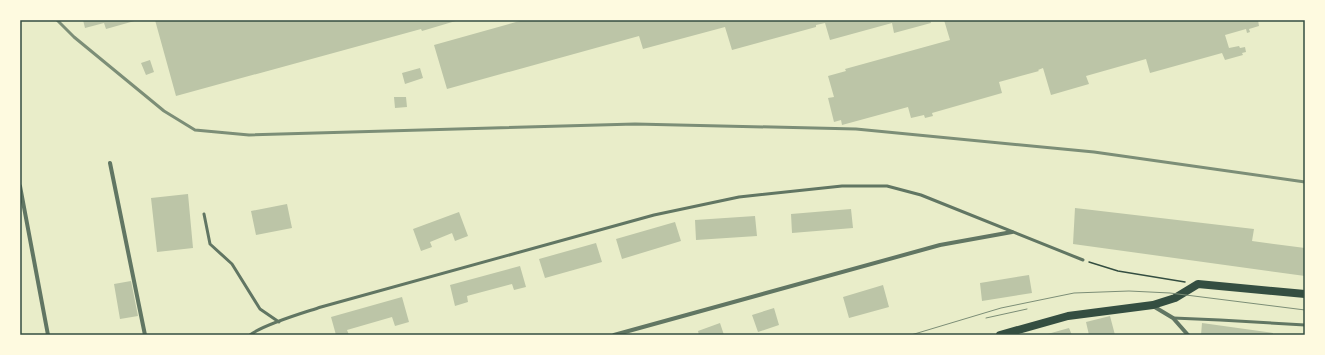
<svg xmlns="http://www.w3.org/2000/svg" width="1325" height="355" viewBox="0 0 1325 355" font-family="Montserrat,sans-serif">
<style>
.building{fill:#bcc5a7}
.lines{fill:none;stroke-linecap:round;stroke-linejoin:round}
.path{stroke:#344e41;stroke-width:1.5}
.service{stroke:#617663;stroke-width:3}
.minor{stroke:#617663;stroke-width:4}
.secondary{stroke:#344e41;stroke-width:8}
.tram{stroke:#7c8e77;stroke-width:1}
.rail{stroke:#7c8e77;stroke-width:3}
.neatline{fill:none;stroke:#344e41;stroke-width:1.5}
</style>
<rect width="100%" height="100%" fill="#e9edc9"/>
<!-- building -->
<path class="building" d="M83,20h55l-32,9 -2,-6 -19,5z
M155,20h304l-37,11 -1,-2 -245,67z
M523,20h407l1,3 -37,10 -2,-10 -62,17 -5,-17 -9,2v2l-84,23 -7,-23 -82,22 -4,-13 -192,53 -13,-44z
M944,20h314l1,6 -10,3 1,3 -3,1 -1,-4 -21,6 4,13 10,-2 1,2 5,-1 1,5 -4,1 1,2 -18,5 -3,-7 -72,20 -4,-14 -60,17 3,8 -38,11 -8,-27 -5,2 1,1 -40,11 3,11 -70,20 1,3 -8,2 -1,-3 -13,3 -3,-11 -66,18 -1,-5 -7,2 -6,-24 6,-1 -6,-21 18,-5 -1,-2 105,-29z
M150,60l4,12 -8,3 -5,-12z
M420,68l3,10 -18,6 -3,-11z
M394,97h12l1,10 -12,1z
M188,194l5,54 -36,4 -6,-54z
M287,204l5,24 -36,7 -5,-24z
M1075,208l179,21 -2,12 53,7v28l-232,-32z
M851,209l2,19 -61,5 -1,-19z
M459,212l9,24 -13,5 -3,-8 -22,9 2,5 -11,4 -8,-22z
M755,216l2,20 -61,4 -1,-20z
M675,222l6,19 -59,18 -6,-20z
M596,243l6,19 -57,16 -6,-19z
M520,266l6,21 -12,3 -2,-6 -45,12 1,6 -13,4 -5,-21z
M1029,275l3,18 -50,8 -2,-18z
M131,281l7,35 -18,3 -6,-35z
M883,285l6,22 -40,11 -6,-21z
M402,297l7,25 -14,4 -3,-9 -45,13 2,5h-13l-5,-18z
M774,308l5,17 -21,7 -6,-17z
M1110,316l5,19h-26l-3,-13z
M720,323l4,12h-25l-1,-4z
M1202,323l71,10v2h-72z
M1069,328l3,7h-28z"/>
<g class="lines">
<!-- path -->
<path class="path" d="M1089,262l29,9 67,11"/>
<!-- service -->
<path class="service" d="M204,214l6,30 22,20 28,45 19,13
M1173,318l47,2 85,5
M250,335c14,-11 53,-22 71,-28l333,-92 85,-18 103,-11h45l34,9 162,65"/>
<!-- minor -->
<path class="minor" d="M110,163l35,172
M20,186l28,149
M1153,306l20,12 15,17
M614,335l326,-90 72,-13"/>
<!-- secondary -->
<path class="secondary" d="M1000,335l68,-19 85,-11 22,-7 23,-14 107,10"/>
<!-- tram -->
<path class="tram" d="M986,318l41,-9
M911,335l90,-27 73,-15 55,-2 41,2 135,17"/>
<!-- rail -->
<path class="rail" d="M57,20l17,17 90,74 31,19 54,5 386,-11 221,5 238,23 211,30"/>
</g>
<!-- border -->
<rect width="1325" height="355" fill="none" stroke="#fefae0" stroke-width="42"/>
<rect x="21" y="21" width="1283" height="313" class="neatline"/>
</svg>
